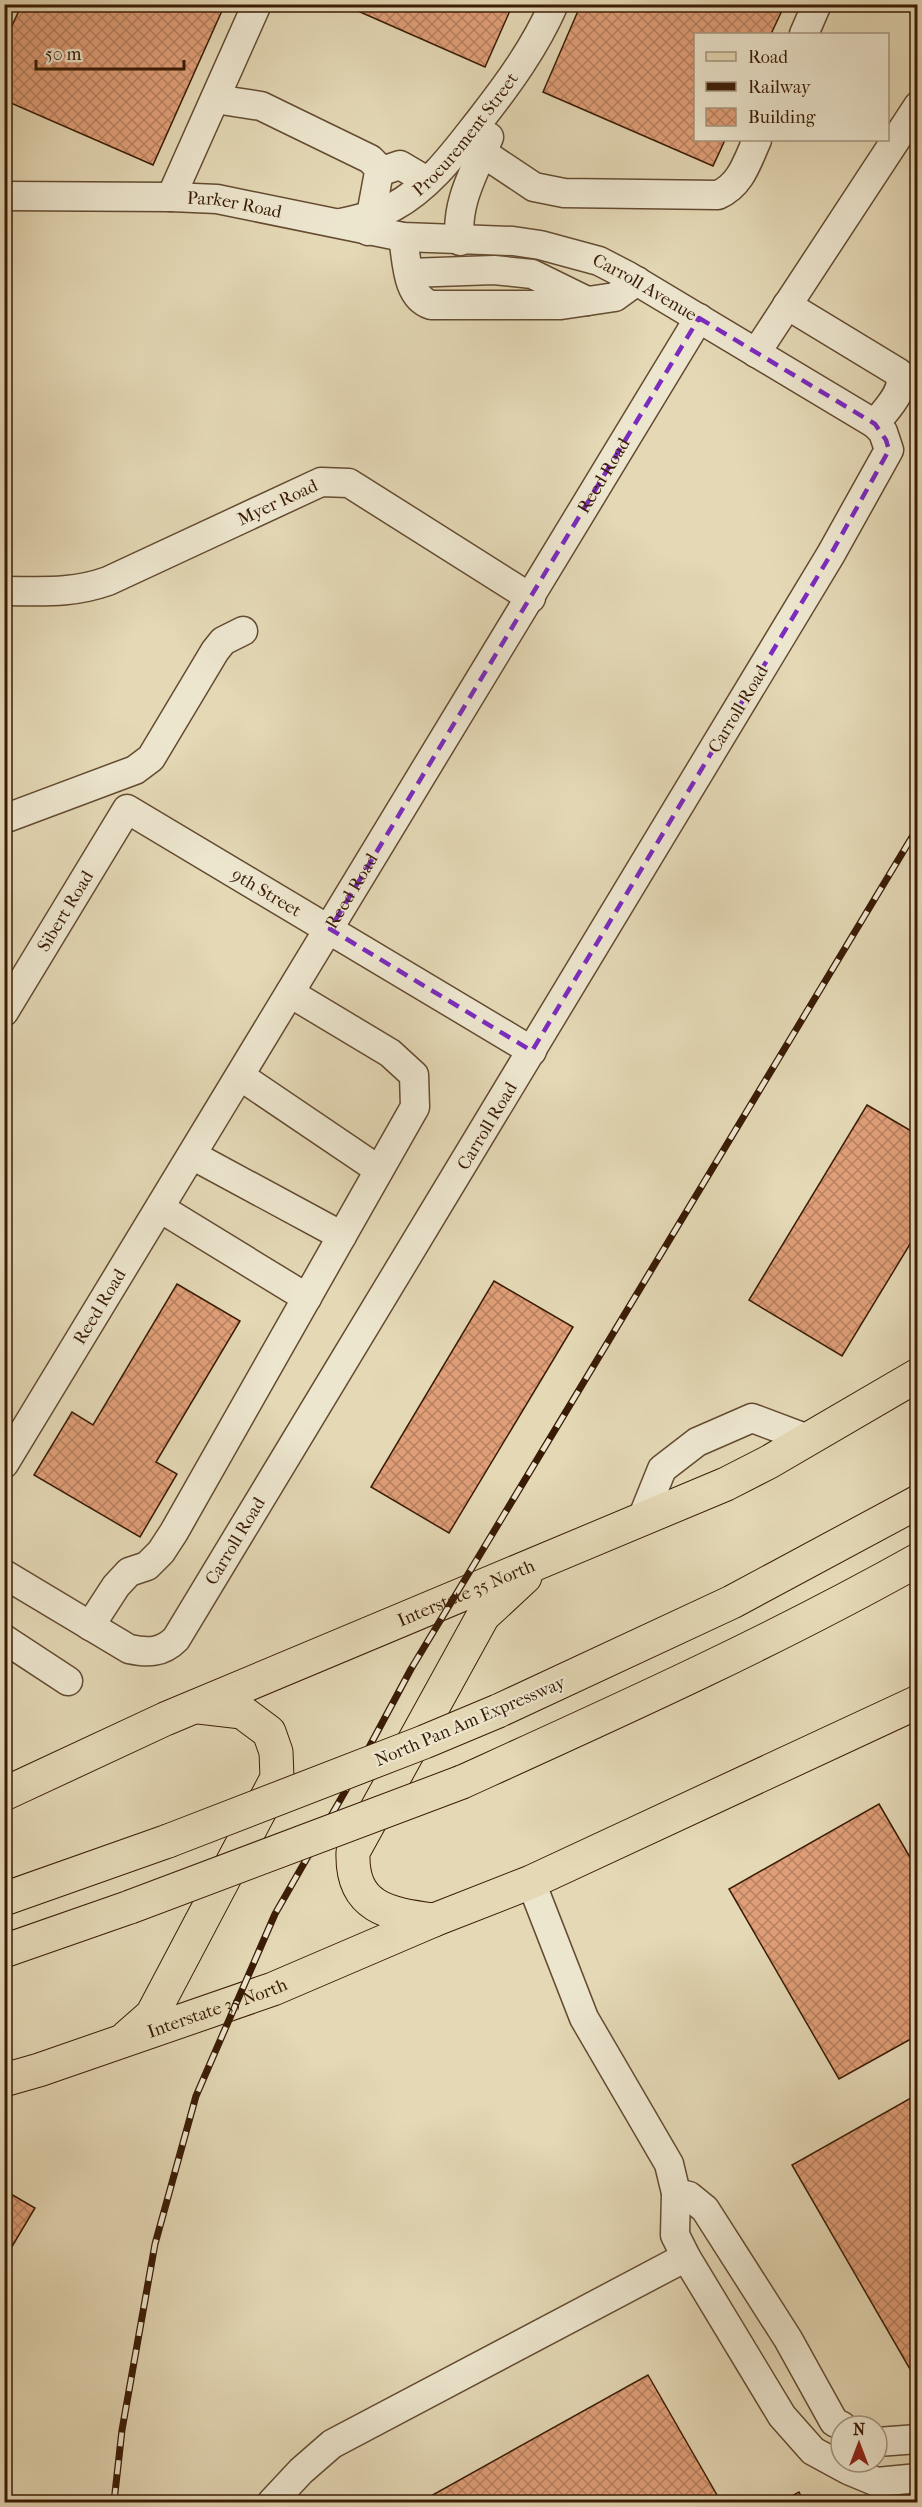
<svg xmlns="http://www.w3.org/2000/svg" width="922" height="2507" viewBox="0 0 922 2507" font-family="'IM FELL French Canon',serif">
<style>
.building{fill:url(#building-cross-hatch);stroke:#3a1c05;stroke-width:1.5}
.lines{fill:none;stroke-linecap:round;stroke-linejoin:round}
.minor-casing{stroke:#644b31;stroke-width:31}
.major-casing{stroke:#3a1c05;stroke-width:35}
.highway-casing{stroke:#3a1c05;stroke-width:35}
.minor{stroke:#ede6cf;stroke-width:28}
.major{stroke:#e4d8b5;stroke-width:33}
.highway{stroke:#e4d8b5;stroke-width:33}
.rail-casing{stroke:#3a1c05;stroke-width:7}
.rail{stroke:#ede6cf;stroke-width:4.5;stroke-dasharray:14;stroke-linecap:butt}
.highway-bridge-casing{stroke:#3a1c05;stroke-width:35;stroke-linecap:butt}
.highway-bridge{stroke:#e4d8b5;stroke-width:33}
.marked{fill:none;stroke:#7b2cbf;stroke-width:4.5;stroke-dasharray:12 8;stroke-linejoin:round}
.labels{text-anchor:middle;stroke-width:4.5;stroke-linejoin:round;paint-order:stroke}
.street-label{font-size:18px;fill:#3a1c05;stroke:#ede6cf}
</style>
<defs>
<pattern id="building-cross-hatch" width="8" height="8" patternUnits="userSpaceOnUse" patternTransform="scale(1.5)"><rect width="8" height="8" fill="#e09f78"/><path d="M0 0l8 8M0 8l8-8" fill="none" stroke="#b78160"/></pattern>
</defs>
<rect width="100%" height="100%" fill="#e4d8b5"/>
<filter id="stains"><feTurbulence type="fractalNoise" baseFrequency=".00333" numOctaves="4"/><feColorMatrix values="0 0 0 0 .2 0 0 0 0 .09 0 0 0 0 .02 0 0 0 .5 -.17"/></filter>
<radialGradient id="worn" r=".72"><stop offset=".6" stop-color="#630" stop-opacity="0"/><stop offset="1" stop-color="#630" stop-opacity=".3"/></radialGradient>
<!-- building -->
<path class="building" d="M22,4h203l-72,161 -149,-65v-57z
M342,4h171l-28,63z
M581,4h204l-14,30h-75v106h29l-12,26 -170,-74z
M867,1105l51,30v96l-76,125 -93,-56z
M494,1281l79,46 -124,206 -78,-46z
M177,1284l63,37 -84,141 21,12 -37,63 -106,-62 38,-63 21,13z
M879,1804l39,67v164l-79,44 -110,-190z
M918,2094v289l-126,-218z
M4,2190l31,18 -31,52z
M648,2375l73,127h-301z
M799,2492l5,10h-23z"/>
<g class="lines">
<!-- minor casing -->
<g class="minor-casing">
<g id="minor">
<path d="M804,34l13,-30"/>
<path d="M215,99l46,7 109,53 6,6 3,7 -11,59"/>
<path d="M483,153l51,34 30,6 154,2c23,-10 29,-33 39,-55"/>
<path d="M379,172l21,-7 27,16"/>
<path id="s1" d="M4,196l167,1 46,2 186,38 110,4 27,4 59,16 29,15 247,148 8,8 6,18 -58,104 -655,1085c-14,14 -28,14 -47,10l-125,-75"/>
<path d="M171,197l86,-193"/>
<path id="s2" d="M341,223c17,-4 37,-8 52,-16 37,-20 62,-55 87,-87 29,-37 55,-73 74,-116"/>
<path d="M403,237c4,23 3,60 28,68h130l54,-8 22,-16"/>
<path d="M460,241c-5,-38 15,-70 29,-104"/>
<path d="M409,273l85,-3 38,4 55,27"/>
<path d="M787,305l112,68c8,18 -14,37 -24,51"/>
<path d="M756,353l162,-247"/>
<path id="s3" d="M4,591c39,0 67,3 104,-10l213,-99 28,1 182,115"/>
<path d="M4,819l131,-49 16,-12 64,-107 8,-10 20,-10"/>
<path id="s4" d="M4,1012l123,-203 405,242"/>
<path d="M240,1076l139,94"/>
<path d="M192,1155l150,81"/>
<path d="M160,1208l147,90"/>
<path id="s5" d="M4,1464l695,-1146"/>
<path d="M641,1521l21,-52 35,-27 55,-24 56,21"/>
<path d="M90,1626l26,-40 13,-14 18,-6 14,-14 13,-20 241,-425 -1,-32 -24,-22 -100,-60"/>
<path d="M4,1639l64,42"/>
<path d="M531,1882l53,136 85,146 7,29 -1,42 11,22 96,159 31,35 35,19 29,12 41,-4"/>
<path d="M676,2193l13,3 16,13 83,130 46,83 8,4"/>
<path d="M877,2442l41,-3"/>
<path d="M272,2502l29,-31 31,-27 354,-187"/>
</g>
</g>
<!-- major casing -->
<g class="major-casing">
<g id="major">
<path id="s6" d="M4,1794l161,-75 561,-235 43,-22 149,-87"/>
<path d="M434,1920c-46,-6 -83,-12 -81,-68l130,-236 42,-39"/>
<path d="M127,2037l25,-22 125,-237 -1,-26 -7,-20 -27,-20 -43,-5"/>
<path id="s7" d="M4,2080l35,-10 234,-81 161,-69 97,-38 387,-180"/>
</g>
</g>
<!-- highway casing -->
<g class="highway-casing">
<path id="highway" d="M498,1711l234,-109 186,-100
M462,1782c154,-70 308,-139 456,-222
M4,1899l164,-58
M4,1951l126,-44"/>
</g>
<!-- minor -->
<use href="#minor" class="minor"/>
<!-- major -->
<use href="#major" class="major"/>
<!-- highway -->
<use href="#highway" class="highway"/>
<!-- rail casing -->
<g class="rail-casing">
<path id="rail" d="M114,2502l8,-72 33,-186 41,-148 79,-182 76,-133 60,-112 507,-842"/>
</g>
<!-- rail -->
<use href="#rail" class="rail"/>
<!-- highway-bridge casing -->
<g class="highway-bridge-casing">
<path id="highway-bridge" d="M168,1841l256,-99 74,-31
M130,1907l332,-125"/>
</g>
<!-- highway-bridge -->
<use href="#highway-bridge" class="highway-bridge"/>
</g>
<!-- marked area -->
<path class="marked" d="M699,318l176,106 11,16 3,10 -58,104 -299,497 -202,-122z"/>
<g class="labels">
<!-- street labels -->
<g class="street-label">
<text dy="6" stroke="none"><textPath href="#s2" startOffset="158">Procurement Street</textPath></text>
<text dy="6" stroke="none"><textPath href="#s1" startOffset="231">Parker Road</textPath></text>
<text dy="6" stroke="none"><textPath href="#s1" startOffset="654">Carroll Avenue</textPath></text>
<text dy="6" stroke="none"><textPath href="#s5" startOffset="1156">Reed Road</textPath></text>
<text dy="6" stroke="none"><textPath href="#s3" startOffset="292">Myer Road</textPath></text>
<text transform="translate(738 709) rotate(-59)" y="6">Carroll Road</text>
<text dy="6" stroke="none"><textPath href="#s5" startOffset="670">Reed Road</textPath></text>
<text dy="6" stroke="none"><textPath href="#s4" startOffset="400">9th Street</textPath></text>
<text dy="6" stroke="none"><textPath href="#s4" startOffset="118">Sibert Road</textPath></text>
<text transform="translate(487 1126) rotate(-59)" y="6">Carroll Road</text>
<text dy="6" stroke="none"><textPath href="#s5" startOffset="184">Reed Road</textPath></text>
<text transform="translate(235 1541) rotate(-59)" y="6">Carroll Road</text>
<text dy="6" stroke="none"><textPath href="#s6" startOffset="504">Interstate 35 North</textPath></text>
<text transform="translate(470 1721) rotate(-23)" y="6">North Pan Am Expressway</text>
<text dy="6" stroke="none"><textPath href="#s7" startOffset="225">Interstate 35 North</textPath></text>
</g>
</g>
<!-- margin -->
<rect width="922" height="2507" fill="none" stroke="#e4d8b5" stroke-width="24"/>
<rect x="6" y="6" width="910" height="2495" fill="none" stroke="#3a1c05" stroke-width="3"/>
<rect x="12" y="12" width="898" height="2483" fill="none" stroke="#3a1c05" stroke-width="1.5"/>
<!-- legend -->
<rect x="694" y="33" width="195" height="108" fill="#ede6cf" stroke="#a5957e" stroke-width="1.5"/>
<rect x="706" y="52" width="30" height="9" fill="#e4d8b5" stroke="#a5957e" stroke-width="1.5"/>
<text x="748" y="63" font-size="18" fill="#3a1c05">Road</text>
<rect x="706" y="82" width="30" height="9" fill="#3a1c05" stroke="#a5957e" stroke-width="1.5"/>
<text x="748" y="93" font-size="18" fill="#3a1c05">Railway</text>
<rect x="706" y="108" width="30" height="18" fill="url(#building-cross-hatch)" stroke="#a5957e" stroke-width="1.5"/>
<text x="748" y="123" font-size="18" fill="#3a1c05">Building</text>
<!-- north arrow -->
<g transform="translate(859 2444)"><circle r="28" fill="#ede6cf" stroke="#a5957e" stroke-width="1.5"/>
<path d="M0-4.5L10 22L0 15L-10 22Z" fill="#8f2418"/>
<text y="-9" font-size="16" font-weight="bold" text-anchor="middle" fill="#3a1c05">N</text>
</g>
<!-- scale -->
<path d="M36 60v9h148v-9" fill="none" stroke="#3a1c05" stroke-width="3"/>
<text x="45" y="60" font-size="18" fill="#3a1c05" stroke="#ede6cf" stroke-width="4.5" paint-order="stroke">50 m</text>
<rect width="100%" height="100%" filter="url(#stains)"/>
<rect width="100%" height="100%" fill="url(#worn)"/>
</svg>
